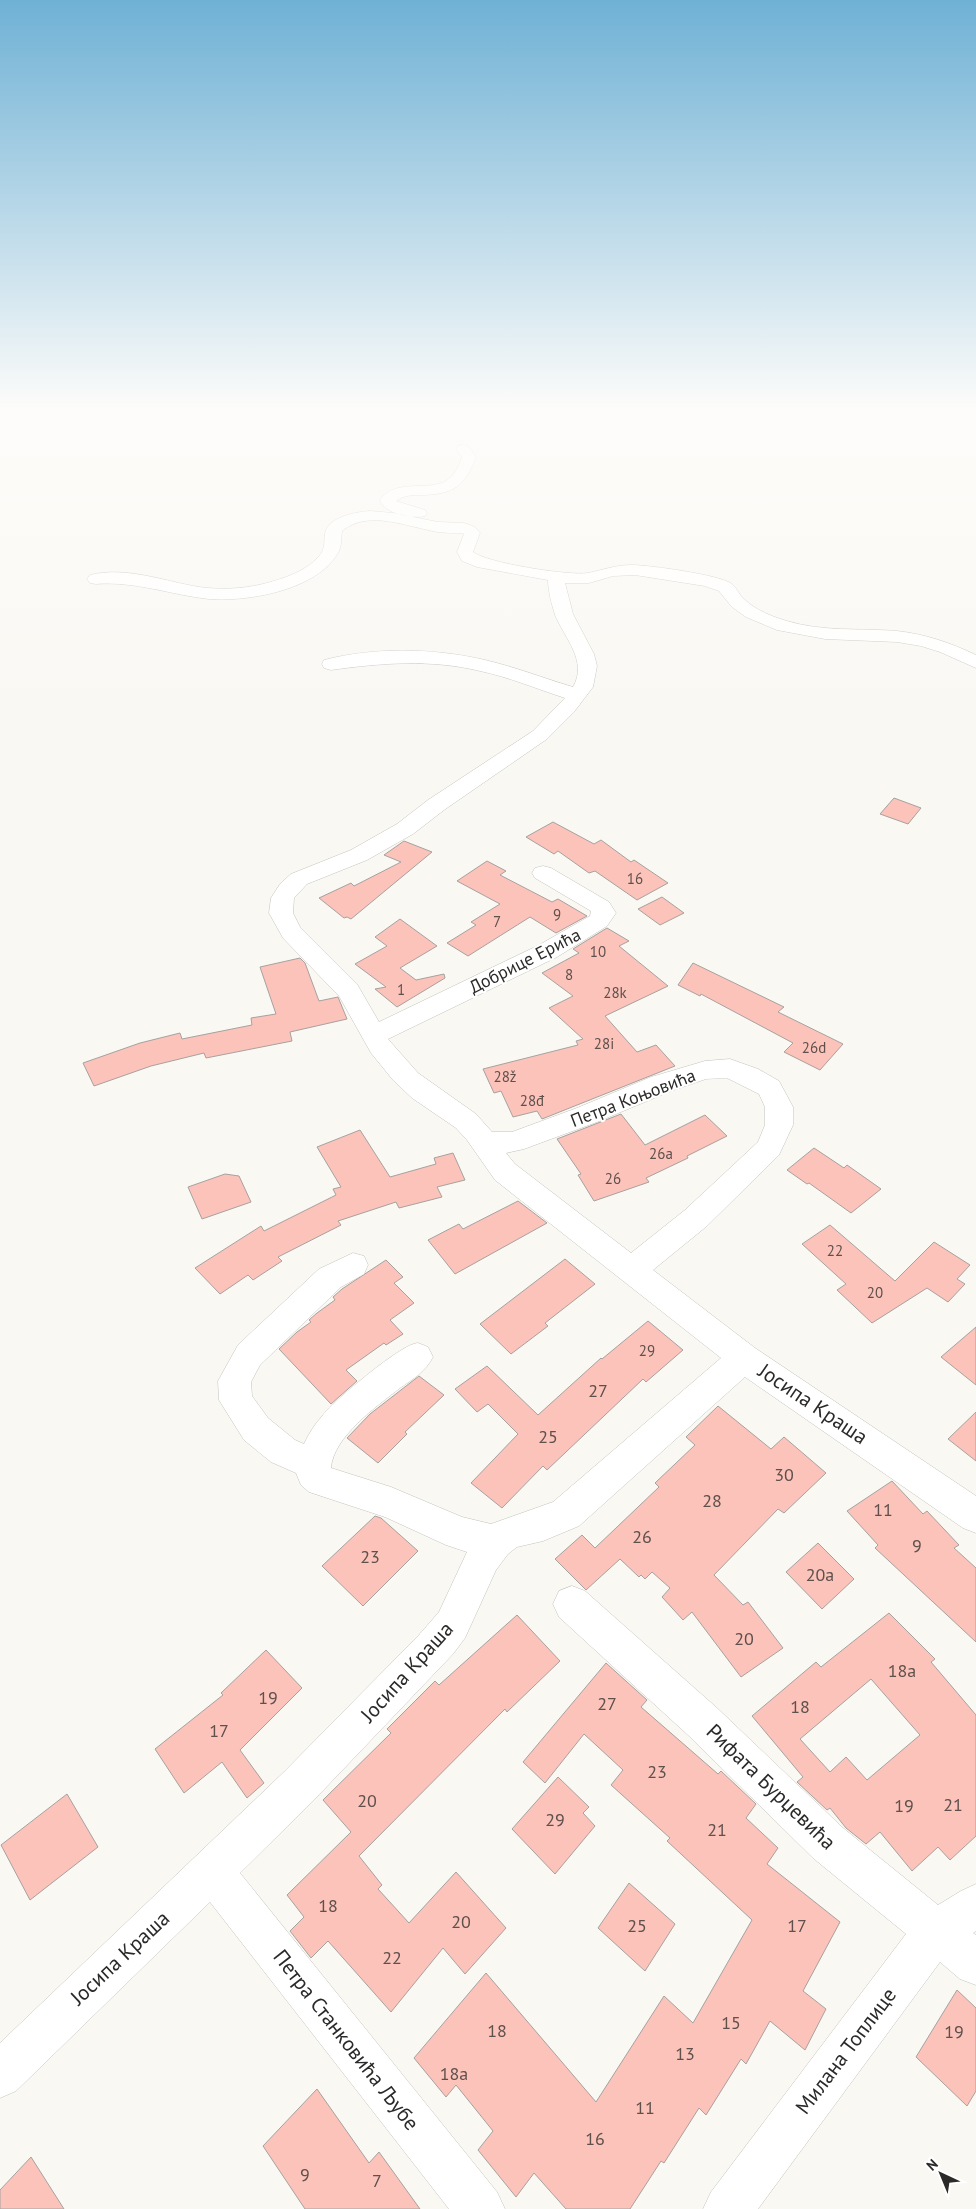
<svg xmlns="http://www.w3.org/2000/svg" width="976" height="2209" viewBox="0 0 976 2209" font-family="'PT Sans',sans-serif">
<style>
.building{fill:#fbc3b9;stroke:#a7a1a0;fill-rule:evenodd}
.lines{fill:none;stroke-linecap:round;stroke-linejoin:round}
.minor-casing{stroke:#c5c3be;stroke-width:1}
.minor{fill:#fff;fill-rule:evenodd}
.labels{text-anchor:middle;stroke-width:4;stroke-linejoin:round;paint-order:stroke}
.number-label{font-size:15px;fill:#5f504c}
.street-label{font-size:18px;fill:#2b2a28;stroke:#fff}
.near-number-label{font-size:18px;fill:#5f504c}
.near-street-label{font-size:21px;fill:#2b2a28;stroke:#fff}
</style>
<rect width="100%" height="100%" fill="#faf8f3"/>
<!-- building -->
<path class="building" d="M894,798l27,10 -13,16 -28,-10z
M553,822l41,22 7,-4 30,22 3,-2 34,23 -31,17 -42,-29 -6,2 -31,-22 -4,3 -28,-17z
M404,841l28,11 -81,67 -4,-2 -3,1 -25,-20 32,-15 3,3 47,-24 -17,-7z
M487,861l19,10 -6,4 52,27 6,-3 29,17 -31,17 -26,-16 -62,39 -21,-13 29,-18 -5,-3 29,-18 -43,-23z
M662,897l22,16 -24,12 -22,-16z
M400,919l37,27 -37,22 16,12 28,-6 1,4 -48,29 -22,-18 11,-2 -31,-23 32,-18 -12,-9z
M607,928l22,13 -10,5 49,40 -63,30 32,36 19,-7 19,21 -133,53 -5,-8 -24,6 -12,-26 -7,2 -11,-24 95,-24 -2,-4 7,-2 -34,-31 24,-12 -31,-23 37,-20 -6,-4z
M300,958l5,5 14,38 19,-4 9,22 -57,13 2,9 -86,17 -2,-5 -53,13 -57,20 -11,-23 57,-20 40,-10 2,6 70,-14 -1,-7 25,-4 -16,-47z
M693,963l91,44 -6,5 65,32 -23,26 -36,-18 9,-9 -92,-49 -1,2 -22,-11z
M621,1114l24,31 60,-30 22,21 -40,20 1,2 -42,20 3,4 -55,19 -16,-26 3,-1 -24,-35z
M360,1130l30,47 46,-13 -2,-6 19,-5 12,27 -28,7 5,10 -43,11 -3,-6 -58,19 3,4 -63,32 4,4 -29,19 -5,-5 -28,19 -25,-26 66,-42 3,5 72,-36 -3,-6 8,-2 -24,-40z
M814,1148l30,20 3,-3 34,24 -30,24 -42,-30 -2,1 -20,-14z
M225,1174l14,2 12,26 -49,17 -14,-32z
M518,1201l29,22 -92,51 -27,-34 31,-16 4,5z
M830,1225l65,56 39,-39 36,23 -13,14 8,5 -17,18 -21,-14 -55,35 -35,-33 9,-6 -44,-40z
M565,1259l30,25 -50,39 3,3 -37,28 -31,-30z
M386,1260l17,17 -9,6 20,20 -24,17 13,14 -17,11 -2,-2 -38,27 11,11 -26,23 -52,-55 18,-17 14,-10 -2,-2 8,-7 18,-13 -2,-3 9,-8z
M648,1321l35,29 -37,32 -3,-3 -96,91 -4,-4 -41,42 -31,-25 47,-49 -30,-30 -11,8 -22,-23 32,-23 51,49 63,-57 1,1z
M976,1327v58l-35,-28z
M419,1376l25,19 -39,37 2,2 -29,29 -31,-25 23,-24z
M718,1406l53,43 13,-12 42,36 -42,40 -6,-4 -64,66 29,30 5,-3 35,46 -42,29 -49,-65 -9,8 -21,-23 8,-9 -18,-16 -7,7 -4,-4 -2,2 -19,-18 -34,31 -31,-31 27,-24 13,13 64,-61 -4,-4 40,-38 -9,-8z
M976,1412v49l-28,-22z
M892,1481l31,33 4,-3 32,34 -5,3 22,20v74l-101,-94 3,-3 -31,-34z
M375,1516l6,2 37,33 -55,55 -41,-40z
M818,1543l36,36 -32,30 -36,-37z
M889,1613l46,46 -4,3 45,53v121l-26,24 -12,-13 -26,24 -32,-39 -14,12 -20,-16 -16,-20 -3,2 -30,-28 6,-5 -51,-61 64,-54 5,5zM871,1679l49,56 -53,45 -21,-23 -16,15 -30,-33z
M517,1615l43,46 -53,51 -2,-3 -146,147 23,29 -4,4 31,34 47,-51 50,56 -41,46 -22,-26 -52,64 -63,-71 -17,17 -21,-27 14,-14 -17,-22 64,-63 -28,-32 68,-67 -4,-4 48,-48 4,4z
M266,1650l36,38 -62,62 24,33 -17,15 -25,-36 -38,31 -29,-44 68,-54 -2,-2z
M606,1663l41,37 -6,7 77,67 3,-3 35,33 -10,14 32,30 -11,16 73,58 -37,69 23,18 -21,41 -35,-29 -24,43 -5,-5 -35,56 -7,-7 -35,55 -3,-2 -31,48h-64l-32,-36 -18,24 -38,-47 15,-19 -37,-46 -10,12 -32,-39 72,-85 110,129 68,-106 29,27 59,-103 -85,-79 3,-3 -59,-53 12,-15 -39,-36 -39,49 -22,-21z
M558,1777l31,30 -6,6 12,13 -40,48 -43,-45z
M67,1794l31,53 -68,53 -29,-55z
M629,1883l46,41 -30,47 -47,-43z
M957,1990l19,18v83l-9,15 -51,-49z
M317,2089l52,74 10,-11 41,57h-115l-42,-63z
M31,2157l33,52h-64v-19z"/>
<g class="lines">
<!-- minor casing -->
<g class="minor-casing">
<path id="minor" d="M463,445l5,1 8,11c-11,29 -22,37 -53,38 -11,0 -19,0 -27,6l29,9 2,3 -2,3c-12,3 -41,-2 -45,-16 18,-26 59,-2 75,-28 3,-4 5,-10 7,-15l-6,-8 2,-3z
M370,511l23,2 45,9 26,1 11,4 5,6 -7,19c14,11 96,24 115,21 15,-3 27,-8 44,-8 16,0 89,10 100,19 5,4 7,11 12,15 11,11 29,18 43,22 36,11 73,7 110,10 28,3 54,12 79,24v13l-36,-16 -19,-6 -24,-4 -72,-3 -48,-9 -31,-13 -14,-10 -13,-16 -14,-5 -70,-11 -22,1 -24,7h-24l8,31 21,40 3,12 -4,21 -19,25 -27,27 -103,71 -31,24 -46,26 -60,24 -13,14 -1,15 7,14 57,57 22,38 160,-77 51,-29 1,-5 -56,-33 -3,-5 3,-5 8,-2 8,2 58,34 7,11 -9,13 -50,31 -169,82 30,34 58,41 16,18h20l65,-24 74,-31 54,-16 25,-2 28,10 21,12 14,26v18l-14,30 -72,71 -54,44 102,78 221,148v37l-13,-5 -218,-151 -166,149 -36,15 -26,6 -9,7 -12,16 -31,68 -12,16 -140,147 -73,72 257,319 8,17h-56l-239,-307 -194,189 -16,7v-55l284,-271 135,-137 20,-23 28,-60 -21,-7 -61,-28 -76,-25 -8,-7 -5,-12 -25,-11 -27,-22 -25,-40 -1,-19 20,-36 81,-76 34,-16 11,3 4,9 -4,9 -23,13 -81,78 -9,17 1,14 16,22 27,22 9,4c5,-11 11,-20 19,-29 11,-14 79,-72 95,-72 3,1 7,3 10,4l5,10c-7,14 -20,22 -33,31 -23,18 -67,49 -69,80l60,19 71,30 29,7 62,-22 168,-144 -226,-178 -28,-40 -11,-12 -44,-30 -19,-18 -22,-27 -32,-57 -56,-58 -14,-25 2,-15 9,-14 11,-10 60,-24 46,-26 31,-24 105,-69 32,-33c-28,-9 -56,-21 -85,-27 -49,-12 -99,-8 -149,-1l-7,-2 -2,-4 2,-4c51,-13 109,-12 161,0 30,7 58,18 88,27 15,-26 -8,-48 -18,-72 -3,-10 -7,-24 -7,-35l-71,-13 -15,-6 -5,-9 7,-18 -2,-1c-8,0 -16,0 -24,-1 -31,-5 -69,-23 -96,-1 -1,7 0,15 -4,22 -21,37 -90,49 -129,46 -38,-4 -73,-18 -113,-15l-6,-1 -3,-4 3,-4c36,-9 73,6 109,12 21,3 43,2 64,-3 19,-5 47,-13 59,-32 3,-6 2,-12 3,-18 2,-17 31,-22 45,-23zM727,1078l32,16 6,13v18l-7,17 -73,68 -54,43 -116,-89 -9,-11 18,-4 73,-27 74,-31 35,-12z
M572,1586l13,5 132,117 126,120 95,77 23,-14 15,-7v47l-3,2 3,2v50l-16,-6 -20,-17 -182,247h-55l8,-17 195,-258 -93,-76 -124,-122 -130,-119 -6,-13 6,-13z"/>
</g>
<!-- minor -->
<use href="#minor" class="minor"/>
</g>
<!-- sky -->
<linearGradient id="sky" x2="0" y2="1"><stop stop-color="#6fb1d5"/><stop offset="0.57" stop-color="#fdfcfa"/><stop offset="1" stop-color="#fdfcfa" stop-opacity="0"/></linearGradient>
<rect width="976" height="718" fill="url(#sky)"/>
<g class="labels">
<!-- number labels -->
<g class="number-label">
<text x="635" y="884">16</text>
<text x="557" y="920">9</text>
<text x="497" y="927">7</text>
<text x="598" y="957">10</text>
<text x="569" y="980">8</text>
<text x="401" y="995">1</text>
<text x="615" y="998">28k</text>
<text x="604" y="1049">28i</text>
<text x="814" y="1053">26d</text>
<text x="505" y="1082">28ž</text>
<text x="532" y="1106">28đ</text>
<text x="661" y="1159">26a</text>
<text x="613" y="1184">26</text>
<text x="835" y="1256">22</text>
<text x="875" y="1298">20</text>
<text x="647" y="1356">29</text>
</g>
<!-- street labels -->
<g class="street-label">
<text transform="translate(525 961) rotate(-27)" y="6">Добрице Ерића</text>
<text transform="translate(633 1098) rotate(-21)" y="6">Петра Коњовића</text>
</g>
<!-- near-number labels -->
<g class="near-number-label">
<text x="598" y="1397">27</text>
<text x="548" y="1443">25</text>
<text x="784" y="1481">30</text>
<text x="712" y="1507">28</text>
<text x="883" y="1516">11</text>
<text x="642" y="1543">26</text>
<text x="917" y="1552">9</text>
<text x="370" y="1563">23</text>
<text x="820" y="1581">20a</text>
<text x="744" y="1645">20</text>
<text x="902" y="1677">18a</text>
<text x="268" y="1704">19</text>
<text x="607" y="1710">27</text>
<text x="800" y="1713">18</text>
<text x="219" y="1737">17</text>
<text x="657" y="1778">23</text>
<text x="367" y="1807">20</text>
<text x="953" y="1811">21</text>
<text x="904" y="1812">19</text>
<text x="555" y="1826">29</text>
<text x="717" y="1836">21</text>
<text x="328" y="1912">18</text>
<text x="461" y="1928">20</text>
<text x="637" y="1932">25</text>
<text x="797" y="1932">17</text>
<text x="392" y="1964">22</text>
<text x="731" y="2029">15</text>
<text x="497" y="2037">18</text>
<text x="954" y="2038">19</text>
<text x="685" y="2060">13</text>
<text x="454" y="2080">18a</text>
<text x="645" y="2114">11</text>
<text x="595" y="2145">16</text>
<text x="305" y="2181">9</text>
<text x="377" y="2187">7</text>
</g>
<!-- near-street labels -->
<g class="near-street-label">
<text transform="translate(813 1404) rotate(34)" y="7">Јосипа Краша</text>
<text transform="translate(407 1672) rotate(-48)" y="7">Јосипа Краша</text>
<text transform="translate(771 1787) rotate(44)" y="7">Рифата Бурџевића</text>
<text transform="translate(120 1958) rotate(-43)" y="7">Јосипа Краша</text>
<text transform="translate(346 2040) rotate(52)" y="7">Петра Станковића Љубе</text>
<text transform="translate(846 2051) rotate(-53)" y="7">Милана Топлице</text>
</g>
</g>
<!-- north arrow -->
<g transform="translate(941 2174) rotate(316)" stroke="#ffffff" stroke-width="4" paint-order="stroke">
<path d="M0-4L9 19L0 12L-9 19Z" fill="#2b2a28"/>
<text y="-8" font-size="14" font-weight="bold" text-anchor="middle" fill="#2b2a28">N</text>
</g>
</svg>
